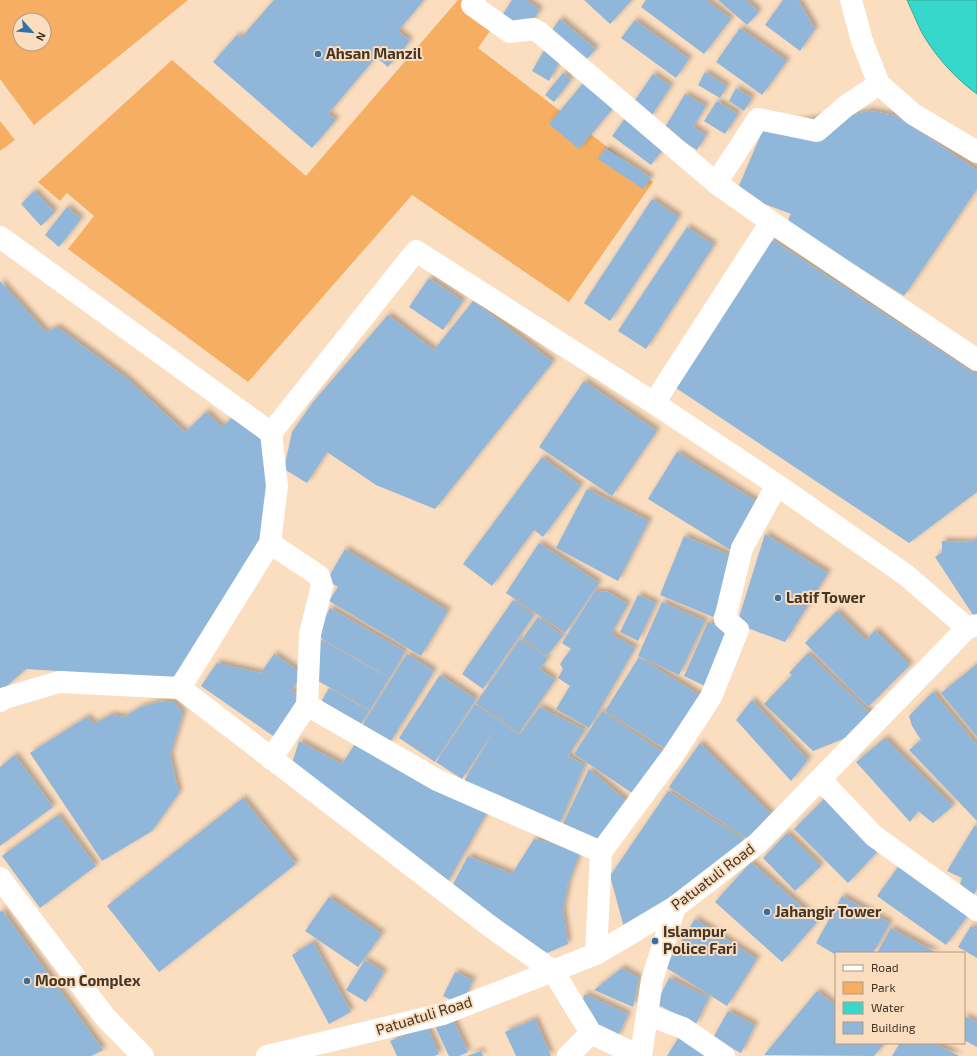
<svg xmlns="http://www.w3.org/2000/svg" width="977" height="1056" viewBox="0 0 977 1056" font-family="'Exo 2',sans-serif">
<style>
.green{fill:#f5ae62;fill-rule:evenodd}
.water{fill:#35d8ca;stroke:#3aa799}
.building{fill:#90b6d9;filter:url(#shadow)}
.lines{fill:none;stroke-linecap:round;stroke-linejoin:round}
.minor{stroke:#fff;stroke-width:22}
.poi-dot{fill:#3072a8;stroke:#fbddbf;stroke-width:1.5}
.labels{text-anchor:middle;stroke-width:4;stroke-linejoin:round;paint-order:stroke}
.poi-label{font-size:15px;font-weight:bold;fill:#443526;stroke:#fbddbf;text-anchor:start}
.street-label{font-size:15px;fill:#443526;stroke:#fbddbf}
</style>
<defs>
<filter id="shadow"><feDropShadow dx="3.5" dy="-3.5" stdDeviation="2" flood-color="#0004"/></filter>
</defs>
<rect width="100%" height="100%" fill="#fbddbf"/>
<!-- green -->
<path class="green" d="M0,0h188l-154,125 -34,-46zM20,20h24v24h-24z
M458,0h5l31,25 -16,23 175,134 -84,120 -157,-107 -164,187 -180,-133 26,-33 -27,-23 -7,8 -22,-19 134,-122 134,116z
M0,121l15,19 -15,11z"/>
<!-- water -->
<path class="water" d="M907,0h70v94c-21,-15 -43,-39 -56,-63 -5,-10 -9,-21 -14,-31z"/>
<!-- building -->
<path class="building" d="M274,0h150l-26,31 12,10 -22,26 -12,-10 -48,57 8,6 -24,28 -99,-86 24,-27 4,3z
M512,0h14l14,10 -11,16 -11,-7 -6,12 -14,-9z
M584,0h48l-22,24z
M646,0h60l25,19 -27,35 -63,-47z
M718,0h28l13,12 -12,13z
M783,0h15l17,29 -15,22 -35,-26z
M560,19l36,30 -10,11 -35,-29z
M635,20l54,39 -13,19 -55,-40z
M740,28l47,33 -25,34 -46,-33z
M546,47l17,9 -14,25 -17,-10z
M705,72l22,14 -7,12 -22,-13z
M563,73l8,7 -17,22 -9,-7z
M653,74l18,12 -21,32 -19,-12z
M584,82l30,25 -35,42 -30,-25z
M736,88l16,10 -8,13 -15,-10z
M685,94l21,12 -13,21 13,8 -9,15 -33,-21z
M717,101l21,13 -13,20 -21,-13z
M870,111l25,4 82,55v19l-73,107 -117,-74 4,-8 -55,-21 29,-68 85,-10z
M626,117l40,28 -15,20 -39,-29z
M606,148l45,30 -8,11 -45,-30z
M34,191l21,21 -14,14 -20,-22z
M652,199l27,18 -69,104 -26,-18z
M67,207l14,12 -22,28 -14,-12z
M687,227l27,18 -68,104 -28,-18z
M771,239l206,136v117l-68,51 -236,-157z
M429,278l34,23 -20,29 -34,-23z
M0,281l46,51 11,-5 68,50 60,55 21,-20 16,15 12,-11 29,25 8,43 -8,57 -67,107 -27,34 -15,-5 -128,-8 -26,23z
M473,301l80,61 -118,147 -59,-24 -49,-33 -20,31 -23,-14 8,-37 21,-30 75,-87 46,35z
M584,381l73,50 -45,65 -73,-49z
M677,452l84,52 -29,47 -84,-52z
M542,457l39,29 -38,51 -9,-7 -42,56 -29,-22z
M587,489l62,32 -31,60 -62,-33z
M765,534l63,39 -43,69 -48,-18z
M684,536l53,22 -24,59 -53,-22z
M977,538v79l-2,1 -40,-61 7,-5v-11l29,1z
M539,543l60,40 -34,50 -59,-40z
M345,549l103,62 -27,45 -92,-55 9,-14 -11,-7z
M595,591l13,1 20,12 -17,30 24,14 -46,80 -33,-19 14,-23 -12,-8 5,-9 -3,-5 11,-15 -9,-6z
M638,595l18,8 -18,38 -18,-9z
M513,600l21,15 -51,74 -21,-15z
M662,602l43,19 -26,54 -41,-19z
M330,608l75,43 -15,27 -74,-43z
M837,611l29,29 9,-10 35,35 -42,42 -63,-64z
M538,617l25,19 -16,20 -24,-18z
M708,622l26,12 -25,54 -25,-12z
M318,638l71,40 -19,32 -52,-29z
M520,639l28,19 -8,11 15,11 -36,53 -43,-30z
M808,653l64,62 -19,20 -40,16 -49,-47 28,-29 -3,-2z
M274,654l29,20 -12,16 12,8 -27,40 -75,-52 16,-23 44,10z
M407,654l27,17 -45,73 -28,-17z
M639,657l62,39 -34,54 -62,-39z
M977,664v73l-36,-44z
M440,675l36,24 -41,63 -36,-24z
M329,688l40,23 -9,15 -40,-22z
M933,692l44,53v76l-68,-71 12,-10 -9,-14 -3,-10z
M752,700l56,60 -17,21 -55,-61z
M172,701l11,12 -13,43 9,37 -27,38 -50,30 -72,-108 57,-36 7,7 17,-9 13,2 17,-10 18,-5z
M475,704l44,31 21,-28 45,23 -17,26 17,9 -27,62 -94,-46 31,-52 -33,50 -26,-17z
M602,711l62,42 -29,42 -61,-41z
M885,738l68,68 -20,17 -15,-12 -8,11 -54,-60z
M299,741l43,23 15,-23 132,68 -43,76 -154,-121z
M700,743l72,72 -23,25 -80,-53z
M15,755l38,52 -53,39v-79z
M589,769l40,34 -32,42 -35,-19z
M668,791l77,49 -120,91 -15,-55z
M828,795l53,53 -33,35 -54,-54z
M243,798l53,66 -137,108 -52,-66z
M58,815l38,51 -56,42 -38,-52z
M975,825l2,2v62l-4,7 -13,-12 2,-6 -15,-7z
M787,833l34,33 -26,25 -32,-33z
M534,839l47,11 -13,34 -5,26 5,34 -21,9 -58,-35 -38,-30 17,-32 44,18z
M903,860l69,50 -26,35 -69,-49z
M751,862l67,59 -36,41 -67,-60z
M842,896l48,27 -17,30h-37v2l-20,-12z
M329,897l53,37 -24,33 -53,-36z
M2,910l101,140 -12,6h-91v-144z
M695,919l62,40 -30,47 -62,-39z
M971,926l6,4v28l-19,-11z
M891,928l46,25h-60z
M313,942l38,70 -22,12 -37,-69z
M365,960l19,12 -18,30 -20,-12z
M622,968l17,10 -6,29 -39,-17z
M455,972l18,8 -12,25 -18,-9z
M669,978l40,19 -13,27 -40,-20z
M817,991l19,15v37h45l2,2 -9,11 -110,-1z
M585,994l43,20 -11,24 -43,-19z
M728,1011l27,14 -14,28 -28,-15z
M451,1016l17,36 -9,4h-10l-15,-32z
M964,1016l13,6v25l-13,-7z
M535,1019l16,37h-35l-11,-24z
M427,1026l12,28 -5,2h-37l-7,-15z
M679,1037l29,19h-41z
M900,1043h34l25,13h-67z
M481,1051l2,5h-16z"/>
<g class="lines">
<!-- minor -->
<path class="minor" d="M475,0l-3,5 38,27 23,-3 7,4 176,150 55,39 206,138
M851,0l11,41 17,43 34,30 64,38
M716,183l42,-64 59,12 29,-25 33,-22
M0,237l271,196 145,-182 238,152 123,82 129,90 61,53
M654,403l117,-181
M270,543l49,33 3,10 -12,48 -3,71 -36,54
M180,688l90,-145 7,-57 -6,-53
M0,701l5,-3 54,-16 121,6 311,239 62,44 38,62 48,23
M307,705l130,75 164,72
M820,779l54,57 103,74
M0,878l105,139 38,39
M596,954l5,-102 72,-97 38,-58 27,-67 -13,-11 17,-71 35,-63
M648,1015l35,13 41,28
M267,1056l176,-42 153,-60 79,-47 83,-64 209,-215 10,-3
M568,1056l23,-23
M641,1056l11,-76 23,-73"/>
</g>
<!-- markers -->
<g class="poi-dot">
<circle cx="318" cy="54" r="4"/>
<circle cx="778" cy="598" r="4"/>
<circle cx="767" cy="912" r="4"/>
<circle cx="655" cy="941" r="4"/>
<circle cx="27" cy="981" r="4"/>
</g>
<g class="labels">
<!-- poi labels -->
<g class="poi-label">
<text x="326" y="59">Ahsan Manzil</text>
<text x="786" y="603">Latif Tower</text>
<text x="775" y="917">Jahangir Tower</text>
<text x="663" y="937">Islampur<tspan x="663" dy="17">Police Fari</tspan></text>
<text x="35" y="986">Moon Complex</text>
</g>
<!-- street labels -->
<g class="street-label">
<text transform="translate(713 877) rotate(-37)" y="5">Patuatuli Road</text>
<text transform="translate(424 1016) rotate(-17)" y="5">Patuatuli Road</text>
</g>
</g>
<!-- legend -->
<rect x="835" y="952" width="130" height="92" fill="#fbddbf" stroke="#b29a82"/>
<rect x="843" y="965" width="20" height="6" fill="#ffffff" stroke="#b29a82"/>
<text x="871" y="972" font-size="12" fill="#443526">Road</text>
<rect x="843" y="982" width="20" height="12" fill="#f5ae62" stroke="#b29a82"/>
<text x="871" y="992" font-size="12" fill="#443526">Park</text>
<rect x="843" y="1002" width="20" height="12" fill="#35d8ca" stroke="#b29a82"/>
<text x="871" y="1012" font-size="12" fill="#443526">Water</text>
<rect x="843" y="1022" width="20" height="12" fill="#90b6d9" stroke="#b29a82"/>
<text x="871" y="1032" font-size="12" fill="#443526">Building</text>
<!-- north arrow -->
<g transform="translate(32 32) rotate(117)"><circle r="19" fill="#fbddbf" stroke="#b29a82"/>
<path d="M0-3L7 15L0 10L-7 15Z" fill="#3072a8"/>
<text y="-6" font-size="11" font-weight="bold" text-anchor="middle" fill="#443526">N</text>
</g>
</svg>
